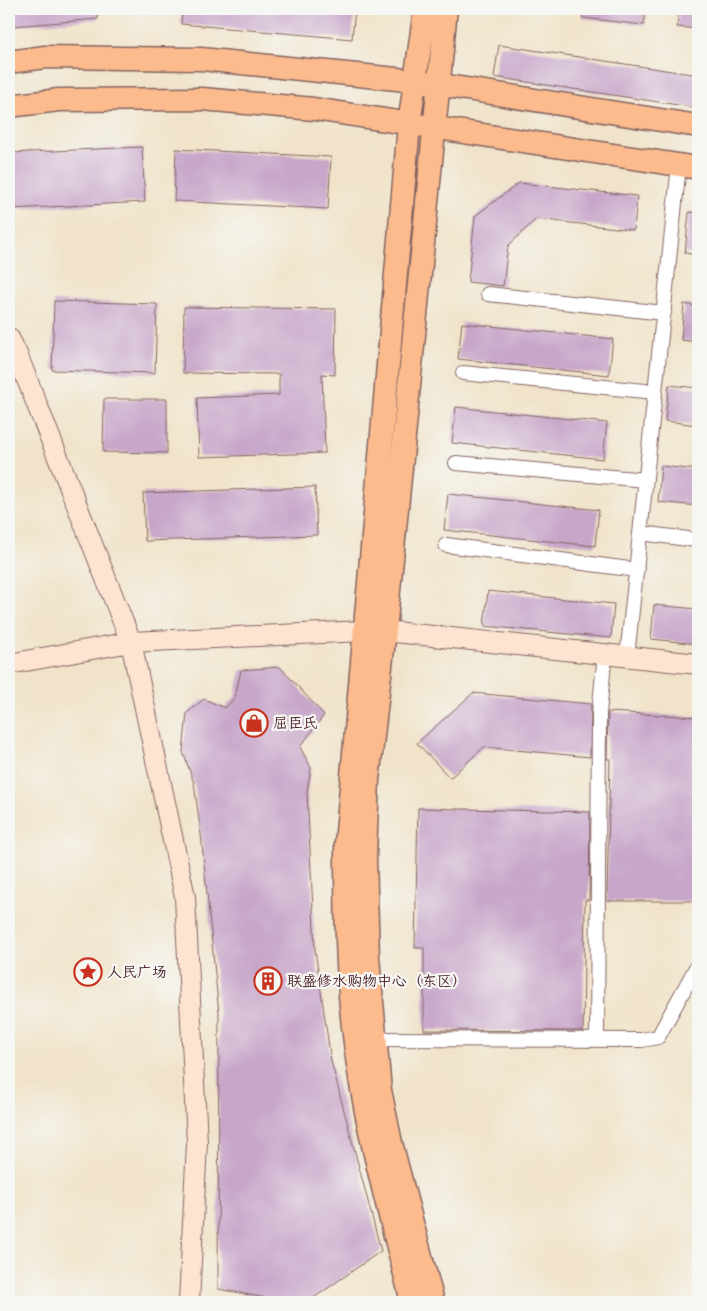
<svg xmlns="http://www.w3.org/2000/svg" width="707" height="1311" viewBox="0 0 707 1311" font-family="'Gochi Hand','LXGW WenKai TC',sans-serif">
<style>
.building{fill:#c7a6c9}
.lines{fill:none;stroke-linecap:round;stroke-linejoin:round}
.street-casing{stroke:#846462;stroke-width:16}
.secondary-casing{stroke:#846462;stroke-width:22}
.primary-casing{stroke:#846462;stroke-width:25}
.street{stroke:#fff;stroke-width:14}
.secondary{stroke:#fde4d1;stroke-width:20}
.primary{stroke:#fbbb8d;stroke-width:22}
.labels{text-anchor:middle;stroke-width:4.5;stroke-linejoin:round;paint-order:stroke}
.poi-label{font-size:15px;fill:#4a1f2b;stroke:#f6f6f2;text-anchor:start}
</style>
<rect width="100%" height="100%" fill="#f6f6f2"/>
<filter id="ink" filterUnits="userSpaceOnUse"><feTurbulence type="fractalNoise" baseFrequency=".02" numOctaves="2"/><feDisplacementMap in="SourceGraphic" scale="10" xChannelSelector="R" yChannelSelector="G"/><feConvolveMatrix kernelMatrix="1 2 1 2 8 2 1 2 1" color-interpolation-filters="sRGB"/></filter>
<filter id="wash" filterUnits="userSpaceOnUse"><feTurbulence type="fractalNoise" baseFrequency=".0096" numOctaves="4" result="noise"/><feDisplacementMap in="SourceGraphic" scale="20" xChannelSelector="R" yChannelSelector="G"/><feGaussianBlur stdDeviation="1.12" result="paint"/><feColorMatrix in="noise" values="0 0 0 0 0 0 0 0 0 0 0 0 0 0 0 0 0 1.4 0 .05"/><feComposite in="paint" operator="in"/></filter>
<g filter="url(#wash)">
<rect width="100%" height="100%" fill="#f0e3c9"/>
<g id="blocks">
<!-- building -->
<path class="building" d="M9,9h89v10l-85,7v-4l-4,1z
M182,9h173l-3,30 -171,-15z
M583,9h63l-2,16 -62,-7z
M679,9h19v20l-21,-2z
M499,45l199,30v33l-204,-31z
M142,147l3,55 -136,7v-56z
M176,149l155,8 -3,52 -154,-8z
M519,183l118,13 -3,34 -98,-11 -28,27 -5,40 -35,-4 7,-66z
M689,212l9,1v42l-13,-2z
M54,301l103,3 -2,69 -103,-3z
M684,304l14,2v36l-17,-2z
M184,307l152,2 -1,66 -13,-1 3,79 -126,4 -2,-59 82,-3v-21l-96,-1z
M462,323l151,16 -4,36 -151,-16z
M669,385l29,3v37l-33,-4z
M104,399h63v54l-64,-1z
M456,407l151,16 -4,36 -151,-16z
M661,466l37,4v36l-40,-4z
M315,487l2,48 -172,6 -2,-48z
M448,494l151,16 -4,36 -151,-16z
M488,591l126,13 -3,34 -127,-12z
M654,605l44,4v35l-47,-5z
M280,667l44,48 -24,32 11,21 -4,24 8,158 16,111 50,190 -73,51h-21l-69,-13 1,-276 -18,-179 -7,-51 -11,-31 4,-39 17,-14 21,9 10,-11 6,-27z
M473,693l118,11 -1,53 -106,-10 -34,31 -33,-35z
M608,712l90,5v184h-91l3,-142h-3z
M418,808l172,4 -1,88h-4l-2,131 -159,-1v-82h-9z"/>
</g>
</g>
<g filter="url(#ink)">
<use href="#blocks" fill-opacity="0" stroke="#846462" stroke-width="1"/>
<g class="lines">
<!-- street casing -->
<g class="street-casing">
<path id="street" d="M488,294l176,19
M463,373l192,19
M456,463l190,17
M640,533l56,7
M446,545l191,25
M627,657l52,-492
M370,1039l272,1 16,-3 40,-73
M597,1040l2,-327 6,-59"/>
</g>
<!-- secondary casing -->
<g class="secondary-casing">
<path id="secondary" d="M9,338l8,16 114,288 54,255 12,246 -8,159
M9,664l122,-22 233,-11h21l313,33"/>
</g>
<!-- primary casing -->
<g class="primary-casing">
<path id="primary" d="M9,62l36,-5 156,2 215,22 282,45
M9,106l50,-6 143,-1 112,10 384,59
M412,1302c-22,-88 -48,-177 -58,-267 -8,-64 -8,-127 -8,-191l63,-719 16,-116
M433,1302l-42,-159 -11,-53 -12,-133 -3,-100 3,-77 17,-149 61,-622"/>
</g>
<!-- street -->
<use href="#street" class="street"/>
<!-- secondary -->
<use href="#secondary" class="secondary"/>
<!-- primary -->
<use href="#primary" class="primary"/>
</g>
</g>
<!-- icons -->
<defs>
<g id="shop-ring" transform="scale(1.4375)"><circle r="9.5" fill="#f6f6f2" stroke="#c8321e" stroke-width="1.5"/><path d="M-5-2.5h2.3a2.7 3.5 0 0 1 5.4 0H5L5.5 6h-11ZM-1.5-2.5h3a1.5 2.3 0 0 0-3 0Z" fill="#c8321e"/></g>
<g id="sight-ring" transform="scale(1.4375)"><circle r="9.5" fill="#f6f6f2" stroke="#c8321e" stroke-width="1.5"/><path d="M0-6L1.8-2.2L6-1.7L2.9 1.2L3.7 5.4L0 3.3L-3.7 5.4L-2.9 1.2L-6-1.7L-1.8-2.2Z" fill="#c8321e"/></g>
<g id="building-ring" transform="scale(1.4375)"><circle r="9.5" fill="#f6f6f2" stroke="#c8321e" stroke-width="1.5"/><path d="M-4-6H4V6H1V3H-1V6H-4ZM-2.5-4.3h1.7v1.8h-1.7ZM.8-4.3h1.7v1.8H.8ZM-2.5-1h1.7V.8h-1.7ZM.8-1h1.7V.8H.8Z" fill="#c8321e"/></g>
</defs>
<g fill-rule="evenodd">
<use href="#shop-ring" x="254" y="723"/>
<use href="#sight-ring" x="88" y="972"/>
<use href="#building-ring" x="268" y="981"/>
</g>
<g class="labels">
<!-- poi labels -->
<g class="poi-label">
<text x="273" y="728">屈臣氏</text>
<text x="107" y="977">人民广场</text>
<text x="287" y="986">联盛修水购物中心（东区）</text>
</g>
</g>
<!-- margin -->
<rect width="707" height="1311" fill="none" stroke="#f6f6f2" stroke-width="30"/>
</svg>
